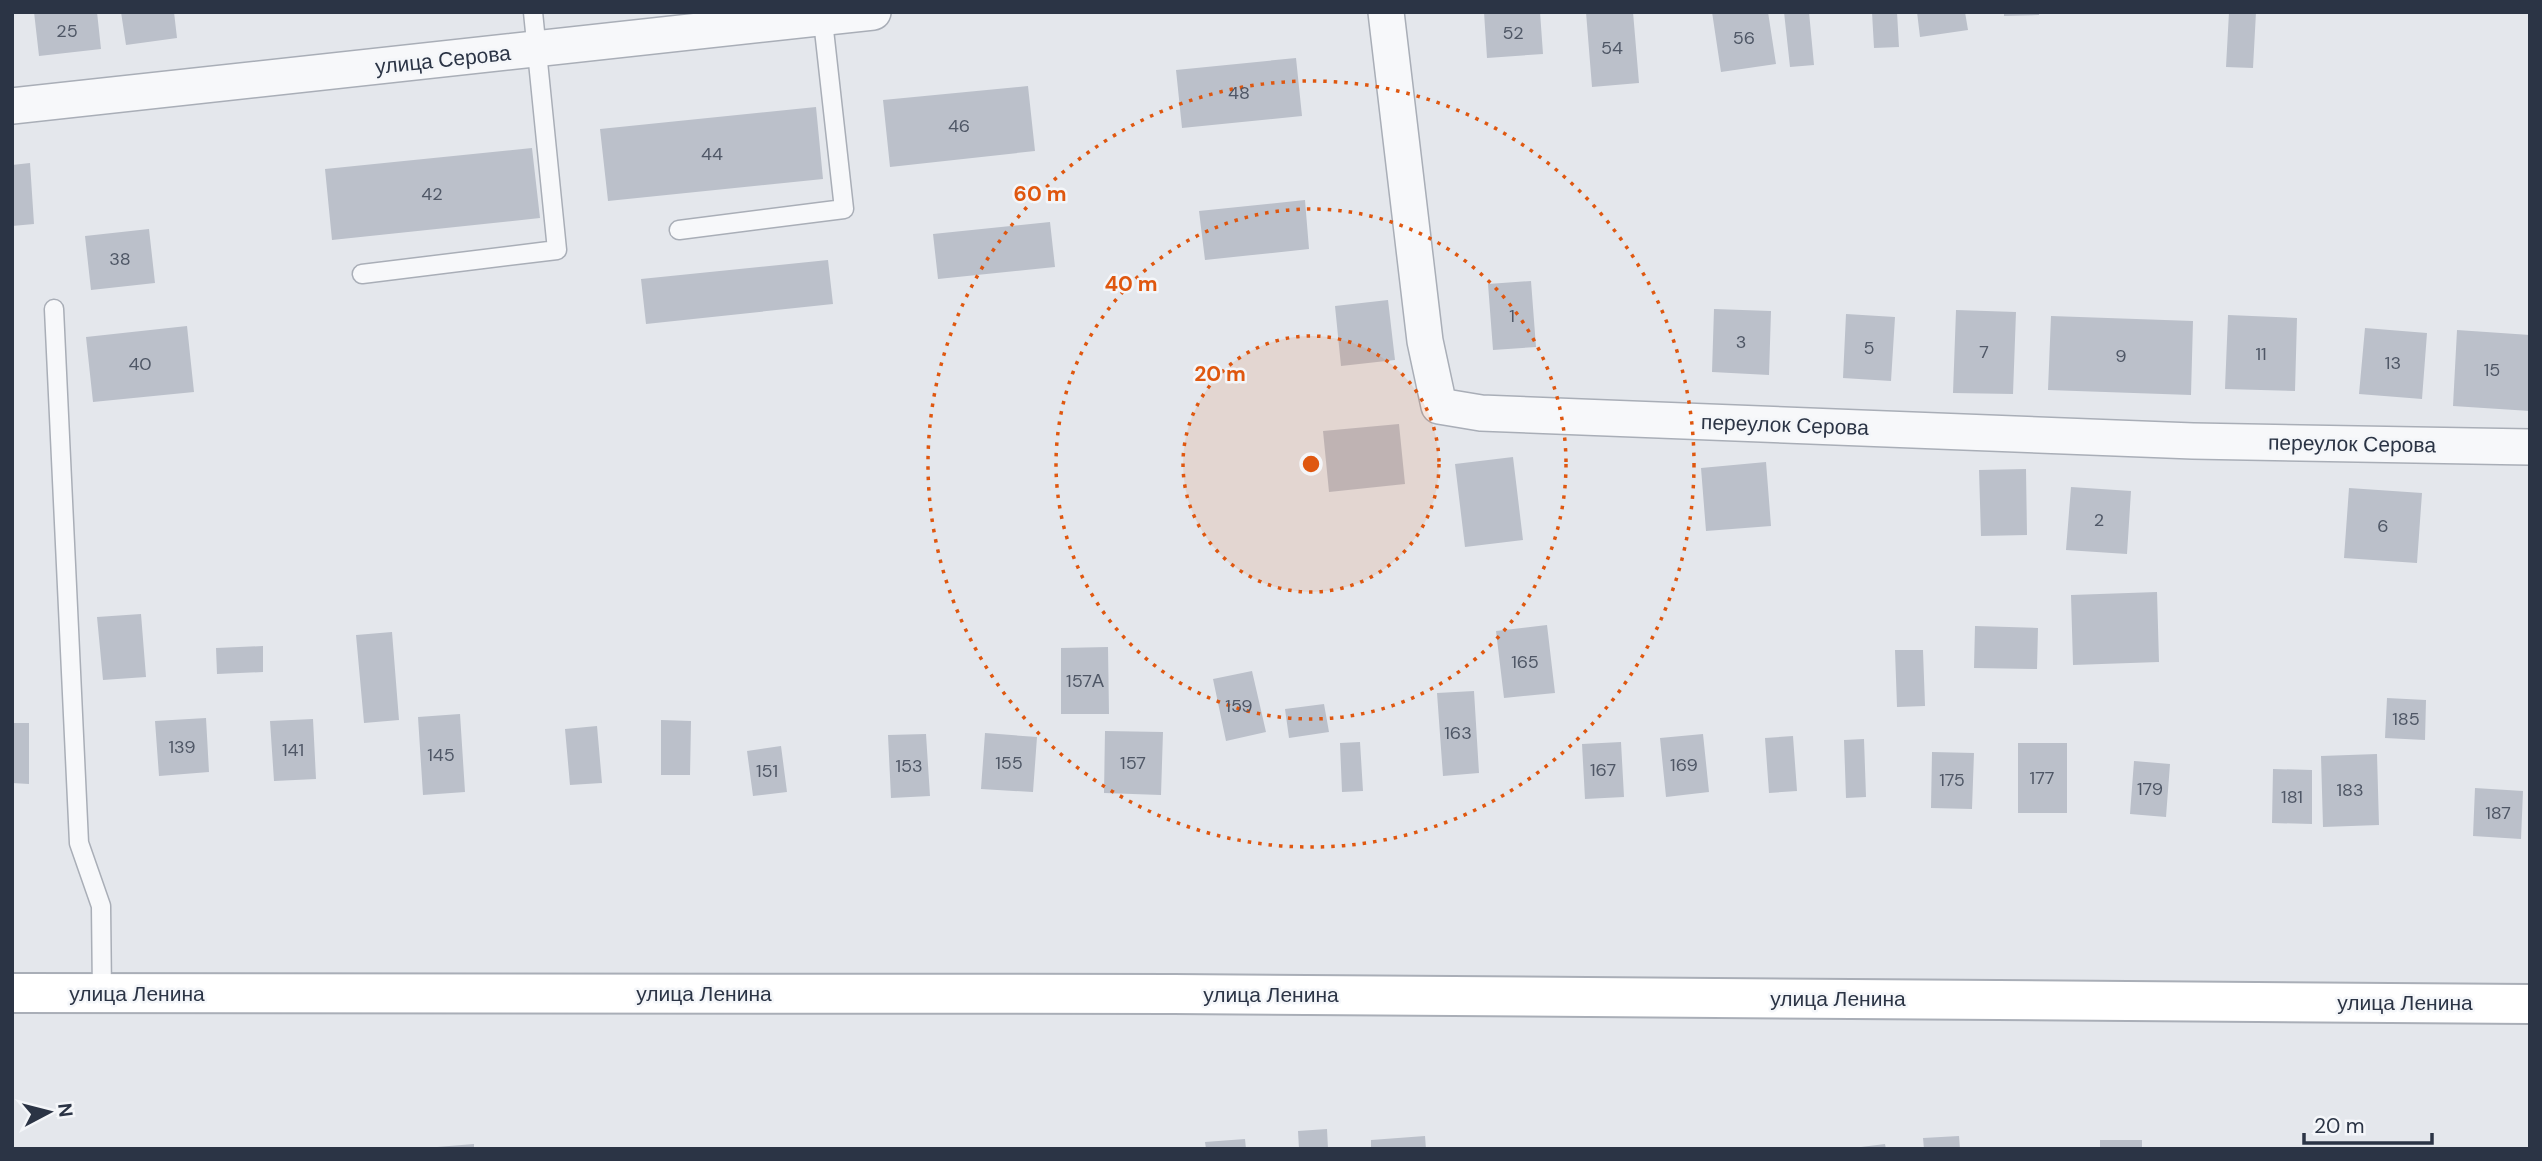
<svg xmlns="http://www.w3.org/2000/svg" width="2542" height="1161" viewBox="0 0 2542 1161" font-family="'DM Sans',sans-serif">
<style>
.building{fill:#bbc0ca}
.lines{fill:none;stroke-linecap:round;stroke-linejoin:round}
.lane-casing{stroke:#a9aeb7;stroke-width:21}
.street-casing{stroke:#a9aeb7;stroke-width:38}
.secondary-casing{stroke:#a9aeb7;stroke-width:42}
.lane{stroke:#f7f8fa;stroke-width:18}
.street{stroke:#f7f8fa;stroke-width:35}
.secondary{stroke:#fff;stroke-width:38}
.ring{fill:none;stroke:#df570f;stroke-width:3.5;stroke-dasharray:3.5 7}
.labels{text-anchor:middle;stroke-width:5;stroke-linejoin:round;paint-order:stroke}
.number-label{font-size:18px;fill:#4f5766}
.street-label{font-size:21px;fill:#2b3445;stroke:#f4f6f9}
.centre{fill:#df570f;stroke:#f4f6f9;stroke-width:3.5}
.ring-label{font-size:21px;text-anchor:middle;font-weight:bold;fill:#df570f;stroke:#f4f6f9;stroke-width:5;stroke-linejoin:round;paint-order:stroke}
</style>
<rect width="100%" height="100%" fill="#e4e7ec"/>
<!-- building -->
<path class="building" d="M34,12h63l4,37 -62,7z
M121,12h53l3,26 -51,7z
M1484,12h56l3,42 -56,4z
M1586,12h47l6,71 -47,4z
M1712,12h56l8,52 -55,8z
M1784,12h25l5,53 -24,2z
M1872,12h25l2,35 -25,1z
M1917,12h48l3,18 -48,7z
M2004,12h35v3l-35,1z
M2229,12h27l-3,56 -27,-1z
M1296,58l6,58 -120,12 -6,-58z
M1028,86l7,65 -145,16 -7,-67z
M816,107l7,72 -215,22 -8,-72z
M532,148l8,70 -208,22 -7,-71z
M30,163l4,61 -22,2v-61z
M1305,200l4,49 -104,11 -6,-49z
M1050,222l5,45 -117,12 -5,-45z
M149,229l6,54 -64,7 -6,-54z
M828,260l5,44 -187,20 -5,-45z
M1531,281l5,66 -43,3 -5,-66z
M1388,300l7,60 -54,6 -6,-60z
M1714,309l57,2 -2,64 -57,-3z
M1956,310l60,2 -3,82 -60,-1z
M1846,314l49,3 -4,64 -48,-3z
M2228,315l69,3 -2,73 -70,-2z
M2051,316l142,5 -2,74 -143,-5z
M187,326l7,66 -101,10 -7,-65z
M2365,328l62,5 -5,66 -63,-5z
M2457,330l73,5v76l-77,-5z
M1399,424l6,60 -76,8 -6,-61z
M1513,457l10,83 -58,7 -10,-83z
M1766,462l5,64 -65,5 -5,-63z
M2026,469l1,66 -46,1 -2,-66z
M2071,487l60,4 -4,63 -61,-4z
M2349,488l73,5 -5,70 -73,-5z
M2157,592l2,70 -86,3 -2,-70z
M141,614l5,63 -43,3 -6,-63z
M1547,625l8,68 -51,5 -8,-67z
M1975,626l63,2 -1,41 -63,-1z
M392,632l7,88 -35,3 -8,-88z
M263,646v26l-46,2 -1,-26z
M1108,647l1,67h-48v-66z
M1895,650h28l2,56 -28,1z
M1252,671l14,61 -40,9 -13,-62z
M1474,691l5,82 -36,3 -6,-83z
M2387,698l39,2 -1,40 -40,-2z
M1324,704l5,28 -40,6 -4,-29z
M460,714l5,78 -42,3 -5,-78z
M206,718l3,54 -50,4 -4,-55z
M313,719l3,60 -42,2 -4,-60z
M661,720l30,1 -1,54h-29z
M12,723h17v61l-17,-1z
M597,726l5,57 -32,2 -5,-56z
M1105,731l58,1 -2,63 -57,-2z
M985,733l52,4 -4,55 -52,-3z
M926,734l4,62 -39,2 -3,-63z
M1703,734l6,58 -43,5 -6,-59z
M1793,736l4,55 -28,2 -4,-55z
M1864,739l2,58 -20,1 -2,-58z
M1360,742l3,49 -21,1 -2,-49z
M1621,742l3,55 -39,2 -3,-55z
M2018,743h49v70h-49z
M781,746l6,46 -34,4 -6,-45z
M1932,752l42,1 -2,56 -41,-1z
M2377,754l2,71 -56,2 -2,-71z
M2134,761l36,3 -4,53 -36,-3z
M2273,769l39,1v54l-40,-1z
M2475,788l48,3 -2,48 -48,-3z
M1327,1129l1,20h-29l-1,-18z
M1425,1136l1,13h-55v-9z
M1959,1136l1,13h-36l-1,-11z
M1245,1139l1,10h-40l-1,-7z
M2100,1140h42v9h-42z
M474,1144v5h-36l-1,-2z
M1885,1144l1,5h-25v-2z"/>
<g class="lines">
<!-- lane casing -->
<g class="lane-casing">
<path id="lane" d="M679,230l165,-21 -22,-197
M362,274l195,-24 -24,-238
M54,309l25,534 22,63 1,88"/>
</g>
<!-- street casing -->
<g class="street-casing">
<path id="street" d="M1386,12l39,329 14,65 42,7 712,28 337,6
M12,106l861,-94"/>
</g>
<!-- secondary casing -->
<g class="secondary-casing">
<path id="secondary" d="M12,993l1161,1 1357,10"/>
</g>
<!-- lane -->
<use href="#lane" class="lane"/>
<!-- street -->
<use href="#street" class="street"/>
<!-- secondary -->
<use href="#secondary" class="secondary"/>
</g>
<!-- distance rings -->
<circle cx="1311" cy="464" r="128" fill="#df570f" fill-opacity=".12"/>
<g class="ring">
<circle cx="1311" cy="464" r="128"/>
<circle cx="1311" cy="464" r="255"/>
<circle cx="1311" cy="464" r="383"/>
</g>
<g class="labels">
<!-- number labels -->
<g class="number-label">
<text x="67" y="37">25</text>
<text x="1513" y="39">52</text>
<text x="1744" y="44">56</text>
<text x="1612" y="54">54</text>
<text x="1239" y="99">48</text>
<text x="959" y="132">46</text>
<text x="712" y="160">44</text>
<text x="432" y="200">42</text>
<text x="120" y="265">38</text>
<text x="1512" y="322">1</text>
<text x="1741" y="348">3</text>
<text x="1869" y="354">5</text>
<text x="1984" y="358">7</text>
<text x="2261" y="360">11</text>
<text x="2121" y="362">9</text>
<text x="2393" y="369">13</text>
<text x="140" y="370">40</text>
<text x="2492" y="376">15</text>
<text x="2099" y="526">2</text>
<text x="2383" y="532">6</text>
<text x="1525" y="668">165</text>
<text x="1085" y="687">157А</text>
<text x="1239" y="712">159</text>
<text x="2406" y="725">185</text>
<text x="1458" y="739">163</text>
<text x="182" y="753">139</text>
<text x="293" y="756">141</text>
<text x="441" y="761">145</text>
<text x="1009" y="769">155</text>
<text x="1133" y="769">157</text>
<text x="1684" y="771">169</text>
<text x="909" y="772">153</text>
<text x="1603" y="776">167</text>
<text x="767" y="777">151</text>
<text x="2042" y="784">177</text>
<text x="1952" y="786">175</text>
<text x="2150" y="795">179</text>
<text x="2350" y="796">183</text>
<text x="2292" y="803">181</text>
<text x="2498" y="819">187</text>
</g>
<!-- street labels -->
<g class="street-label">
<text transform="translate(443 60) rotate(-6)" y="7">улица Серова</text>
<text transform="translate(1785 425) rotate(2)" y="7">переулок Серова</text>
<text transform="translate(2352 444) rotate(1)" y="7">переулок Серова</text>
<text x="137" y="1001">улица Ленина</text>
<text x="704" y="1001">улица Ленина</text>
<text x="1271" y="1002">улица Ленина</text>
<text x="1838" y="1006">улица Ленина</text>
<text x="2405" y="1010">улица Ленина</text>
</g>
</g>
<circle cx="1311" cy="464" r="10" class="centre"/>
<g class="ring-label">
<text x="1040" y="201">60 m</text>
<text x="1131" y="291">40 m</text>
<text x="1220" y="381">20 m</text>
</g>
<!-- border -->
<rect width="2542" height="1161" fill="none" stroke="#2b3445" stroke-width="28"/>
<!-- north arrow -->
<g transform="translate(49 1112) rotate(83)" stroke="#f4f6f9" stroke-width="5" paint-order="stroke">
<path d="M0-5L12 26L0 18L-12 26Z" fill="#2b3445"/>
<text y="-10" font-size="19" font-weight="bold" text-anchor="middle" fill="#2b3445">N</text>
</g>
<!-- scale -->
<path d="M2304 1133v10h128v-10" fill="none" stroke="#2b3445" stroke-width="3.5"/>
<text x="2314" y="1133" font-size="21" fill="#2b3445" stroke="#f4f6f9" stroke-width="5" paint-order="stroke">20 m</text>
</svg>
